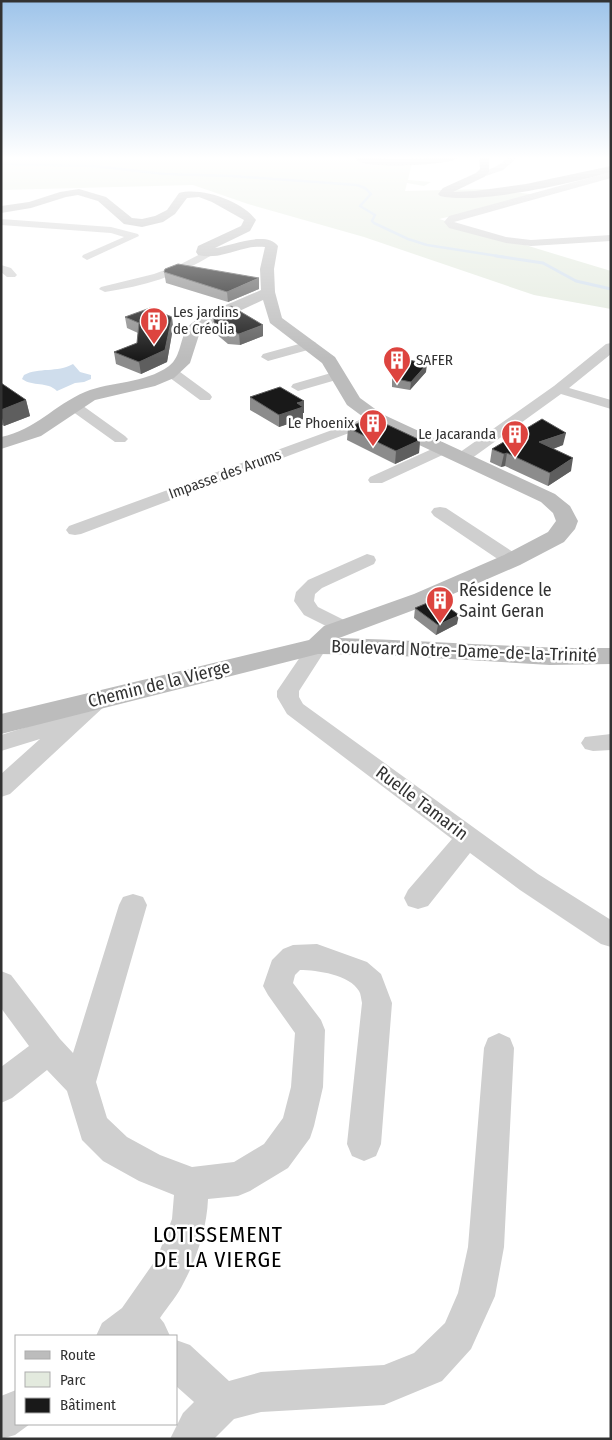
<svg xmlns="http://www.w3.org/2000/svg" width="612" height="1440" viewBox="0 0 612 1440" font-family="'Fira Sans Condensed',sans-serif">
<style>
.green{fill:#e3eade}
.water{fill:#cfddec}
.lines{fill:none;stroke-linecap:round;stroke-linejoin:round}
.stream-far1{stroke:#cfddec;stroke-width:2.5}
.stream{stroke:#cfddec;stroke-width:3}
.street{fill:#cfcfcf;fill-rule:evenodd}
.secondary{fill:#bcbcbc;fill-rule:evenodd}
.wall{fill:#8c8c8c}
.shaded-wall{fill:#5e5e5e}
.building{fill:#191919;stroke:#5e5e5e}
.labels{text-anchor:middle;stroke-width:5;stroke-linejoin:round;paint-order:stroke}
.far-poi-label{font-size:15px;fill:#323232;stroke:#fff;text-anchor:start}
.far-street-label{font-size:15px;fill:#323232;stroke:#fff}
.poi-label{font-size:18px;fill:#323232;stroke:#fff;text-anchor:start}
.street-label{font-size:18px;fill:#323232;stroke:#fff}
.near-neighbourhood-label{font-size:22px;letter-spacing:1px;fill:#000;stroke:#fff}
</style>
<rect width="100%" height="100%" fill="#fff"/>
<!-- green -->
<path class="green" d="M1,157l228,2 144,-2 39,5 -4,18 23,2 -7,4 -17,-3 -2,8 80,-2 54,6 -100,24 172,52v38l-77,-14 -170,-58 -116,-33 -55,-19 -192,5z"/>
<!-- water -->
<path class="water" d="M73,364l7,8 11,3v4l-7,3 -9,1 -18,8c-10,-10 -24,-4 -35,-12l2,-4c15,-8 33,-2 49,-11z"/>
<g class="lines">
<!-- stream-far1 -->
<path class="stream-far1" d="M1,164l93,2 70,8 68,2 125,9 8,3 6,6 -11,12 15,9 -3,6 2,2 34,16 19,6 77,12"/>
<!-- stream -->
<path class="stream" d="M496,256l47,7 33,18 35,8"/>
<!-- street -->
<path class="street" d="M509,157h9l-15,13 -23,8 -4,-3 21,-9z
M611,172v6l-157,44 52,15 25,3 80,-5v6l-80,5 -25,-3 -57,-15 -5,-6 5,-6z
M1,219l110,8 27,7 1,2 -52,24 -5,-3 1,-2 41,-18 -13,-4 -110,-8z
M208,250l4,1 1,2 -1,2c-33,21 -69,31 -107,37l-6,-3 2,-2 53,-13 27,-10z
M1,265l10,3 6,7 -2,2h-8l-6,-5z
M310,341l5,1 2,3 -2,3 -47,13 -7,-4 2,-3z
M611,343v11l-42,34 42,12v9l-50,-15 -93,67h-12l-2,-3 2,-3 98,-69 52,-42z
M171,368l5,1 34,25 2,3 -2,3h-10l-34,-25 -2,-3 2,-3z
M338,371l5,1 2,3 -2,3 -45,13 -7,-4 2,-3z
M74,402l5,1 46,33 3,3 -3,3h-10l-46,-33 -2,-3 2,-3z
M376,414l5,1 2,3 -2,3 -300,113 -6,1 -6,-1 -3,-4 3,-4z
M443,444l6,2 2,3 -2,3 -67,31h-12l-2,-3 2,-3z
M440,507l6,1 73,48 2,4 -2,4 -7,2 -7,-2 -71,-48 -3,-4 3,-4z
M367,554l7,2 2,4 -2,4 -52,24 -7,6 -1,7 4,6 32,16 3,4 -3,4 -7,2 -7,-2 -32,-16 -10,-14 2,-9 12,-12z
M318,639l7,2 3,5 -29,45v6l4,7 235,170 73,46v27l-10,-3 -81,-54 -50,-37 -42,53 -10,3 -10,-3 -4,-8 4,-8 44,-51 -165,-125 -10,-17v-6l34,-50z
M100,691l8,2 3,5 -3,5 -98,91 -9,3v-23l39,-35 -39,12v-16l67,-21 24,-21z
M611,734v16l-18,1 -8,-2 -4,-6 4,-6z
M133,894l10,3 4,8 -51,177 11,36 20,19 33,18 32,12 42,-5 30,-18 19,-26 8,-31 4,-54 -27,-38 -5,-9 9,-26 11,-11 10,-4 24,-1 50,18 14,12 11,29 -11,141 -5,12 -12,5 -12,-5 -5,-12 15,-141c-1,-4 -1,-9 -3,-12 -9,-16 -42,-21 -59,-21l-5,5 -2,8 28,37 4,10 -2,57 -9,39 -4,12 -22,30 -38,23 -12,5 -30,3c-1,28 -11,59 -24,83 -6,13 -16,24 -24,36l4,5 6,13h-74l6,-13 20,-15 35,-50 15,-39 2,-24 -35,-14 -36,-20 -21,-21 -15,-49 -20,-21 -35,28 -11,5v-36l28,-21 -28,-38v-37l10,4 49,64 13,14 46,-148 4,-8z
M499,1033l11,5 4,10 -10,199 -9,49 -24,53 -29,32 -58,24 -123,7 -27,7 -20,20h-44l13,-26 11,-11 -18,-16v-46l14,5 39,36 32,-9 123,-7 30,-12 31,-30 13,-30 10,-46 16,-199 4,-10z
M16,1390v34h14l-15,11 -14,4v-43z"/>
<!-- secondary -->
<path class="secondary" d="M354,157l42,2 65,-2c-10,9 -89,11 -102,5 -2,-1 -3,-3 -5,-5z
M479,157h10v15l-5,5 -31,15 22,-1 51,-7 85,-18v6c-38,11 -134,33 -171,24l-2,-2 5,-6 33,-15 4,-4z
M79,189l27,8 26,21 10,1 13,-3 12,-6 12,-17c23,-6 63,8 77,27l-6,11 -35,17c16,-2 51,-18 63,-2l-4,23 1,23 7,26 53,39 25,41 22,16 173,80 15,12 8,15 -3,8 -11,13 -44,23 -90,39 -91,34c91,2 181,11 272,10v16l-61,1 -166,-10 -66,-1 -317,80v-20l308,-74 15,-14 90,-32 90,-39 44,-23 8,-11 -3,-8 -12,-11 -171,-80 -23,-17 -25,-42 -52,-40 -7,-23 -60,28 -4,7 -9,28 -16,15 -19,8 -60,14 -54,36 -40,13v-12c35,-7 53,-32 84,-45 27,-11 59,-8 84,-26 13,-10 10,-28 20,-40 9,-11 57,-29 72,-36l-1,-21 5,-22c-23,-3 -43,14 -67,8l-2,-3 2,-6 43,-20 3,-6 -32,-18 -13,-5 -12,1 -12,16 -12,8 -21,5 -18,-3 -26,-23 -20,-6 -12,2 -35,11 -30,5v-7l28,-4 31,-10z"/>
</g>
<!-- wall -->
<path class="wall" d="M164,272l95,17 -31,13 -62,-19z
M125,317h47l1,11 -6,34 -26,12 -25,-10 -2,-12 23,-9 1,-10 -11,-5z
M214,322l49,14 -23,9 -12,-1 -13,-11z
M426,372l-16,18 -18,-3v-9z
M1,383l25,17 4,16 -26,10 -3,-2z
M250,397l54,16h-1v6l-24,8 -29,-17z
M348,428l72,12 -1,13 -24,11 -48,-24z
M563,445l-10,4 18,22 -23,15 -43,-20 -4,1 -11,-5 2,-13z
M415,608l42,16 -21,11 -22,-17z"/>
<!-- shaded-wall -->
<path class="shaded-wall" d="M259,278v11l-31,13 -1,-10z
M172,317l1,11 -6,34 -26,12 -2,-12z
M263,325v11l-23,9 -1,-11z
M427,364l-1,8 -16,18 1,-8z
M26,400l4,16 -26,10 -3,-12v-4z
M304,401v12h-1v6l-24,8v-12l18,-12z
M566,433l-3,12 -26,10 2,-13z
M420,440l-1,13 -24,11 1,-13z
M507,453l-2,13 -4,1 3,-13z
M573,458l-2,13 -23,15 2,-13z
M459,615l-2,9 -21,11 2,-10z"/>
<!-- building -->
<path class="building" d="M178,264l81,14 -32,14 -63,-20 1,-3z
M231,306l32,19 -24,9 -12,-2 -13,-10v-6z
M150,308l22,9 -7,33 -26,12 -25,-10 23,-9 2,-20 -14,-6z
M409,360l18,4 -16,18 -19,-4z
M1,383l25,17 -25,10z
M280,387l24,14 -7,2 6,4 -24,8 -29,-18z
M371,417l49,23 -24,11 -48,-23z
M542,419l24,14 -27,9 34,16 -23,15 -43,-20 -3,1 -12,-5z
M437,599l22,16 -21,10 -23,-17z"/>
<!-- sky -->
<linearGradient id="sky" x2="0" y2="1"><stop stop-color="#9ec4ea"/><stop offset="0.44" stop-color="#fff"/><stop offset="1" stop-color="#fff" stop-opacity="0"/></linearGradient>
<rect width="612" height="359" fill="url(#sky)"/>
<!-- icons -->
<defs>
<g id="building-pin" transform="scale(1.4375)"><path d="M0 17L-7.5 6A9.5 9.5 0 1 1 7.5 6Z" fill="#dd443f" stroke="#fff"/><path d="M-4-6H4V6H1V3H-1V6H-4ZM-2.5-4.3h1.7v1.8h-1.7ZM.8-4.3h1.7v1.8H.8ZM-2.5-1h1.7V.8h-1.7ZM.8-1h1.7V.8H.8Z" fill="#fff"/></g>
</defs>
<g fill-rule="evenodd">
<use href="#building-pin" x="154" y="321"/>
<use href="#building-pin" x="397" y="360"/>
<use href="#building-pin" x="373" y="423"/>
<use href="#building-pin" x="515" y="434"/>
<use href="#building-pin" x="440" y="600"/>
</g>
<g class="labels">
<!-- far-poi labels -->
<g class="far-poi-label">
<text x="173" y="317">Les jardins<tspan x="173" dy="17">de Créolia</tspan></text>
<text x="416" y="365">SAFER</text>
<text x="354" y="428" text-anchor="end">Le Phoenix</text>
<text x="496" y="439" text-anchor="end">Le Jacaranda</text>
</g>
<!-- far-street labels -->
<g class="far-street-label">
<text transform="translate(225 474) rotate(-20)" y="5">Impasse des Arums</text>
</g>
<!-- poi labels -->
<g class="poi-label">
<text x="459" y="596">Résidence le<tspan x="459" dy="21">Saint Geran</tspan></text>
</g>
<!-- street labels -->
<g class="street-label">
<text transform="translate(464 651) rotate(2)" y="6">Boulevard Notre-Dame-de-la-Trinité</text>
<text transform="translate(159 684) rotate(-14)" y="6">Chemin de la Vierge</text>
<text transform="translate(422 803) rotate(37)" y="6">Ruelle Tamarin</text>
</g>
<!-- near-neighbourhood labels -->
<g class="near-neighbourhood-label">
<text x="218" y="1242">LOTISSEMENT<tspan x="218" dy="25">DE LA VIERGE</tspan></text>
</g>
</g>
<!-- border -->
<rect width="612" height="1440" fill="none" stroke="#323232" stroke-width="5"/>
<!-- legend -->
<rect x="15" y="1335" width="162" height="90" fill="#ffffff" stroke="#adadad"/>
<rect x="25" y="1351" width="25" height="8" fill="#bcbcbc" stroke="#adadad"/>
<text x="60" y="1360" font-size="15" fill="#323232">Route</text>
<rect x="25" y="1372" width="25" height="15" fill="#e3eade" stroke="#adadad"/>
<text x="60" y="1385" font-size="15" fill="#323232">Parc</text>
<rect x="25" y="1398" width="25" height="15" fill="#191919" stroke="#adadad"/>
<text x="60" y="1410" font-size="15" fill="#323232">Bâtiment</text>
</svg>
